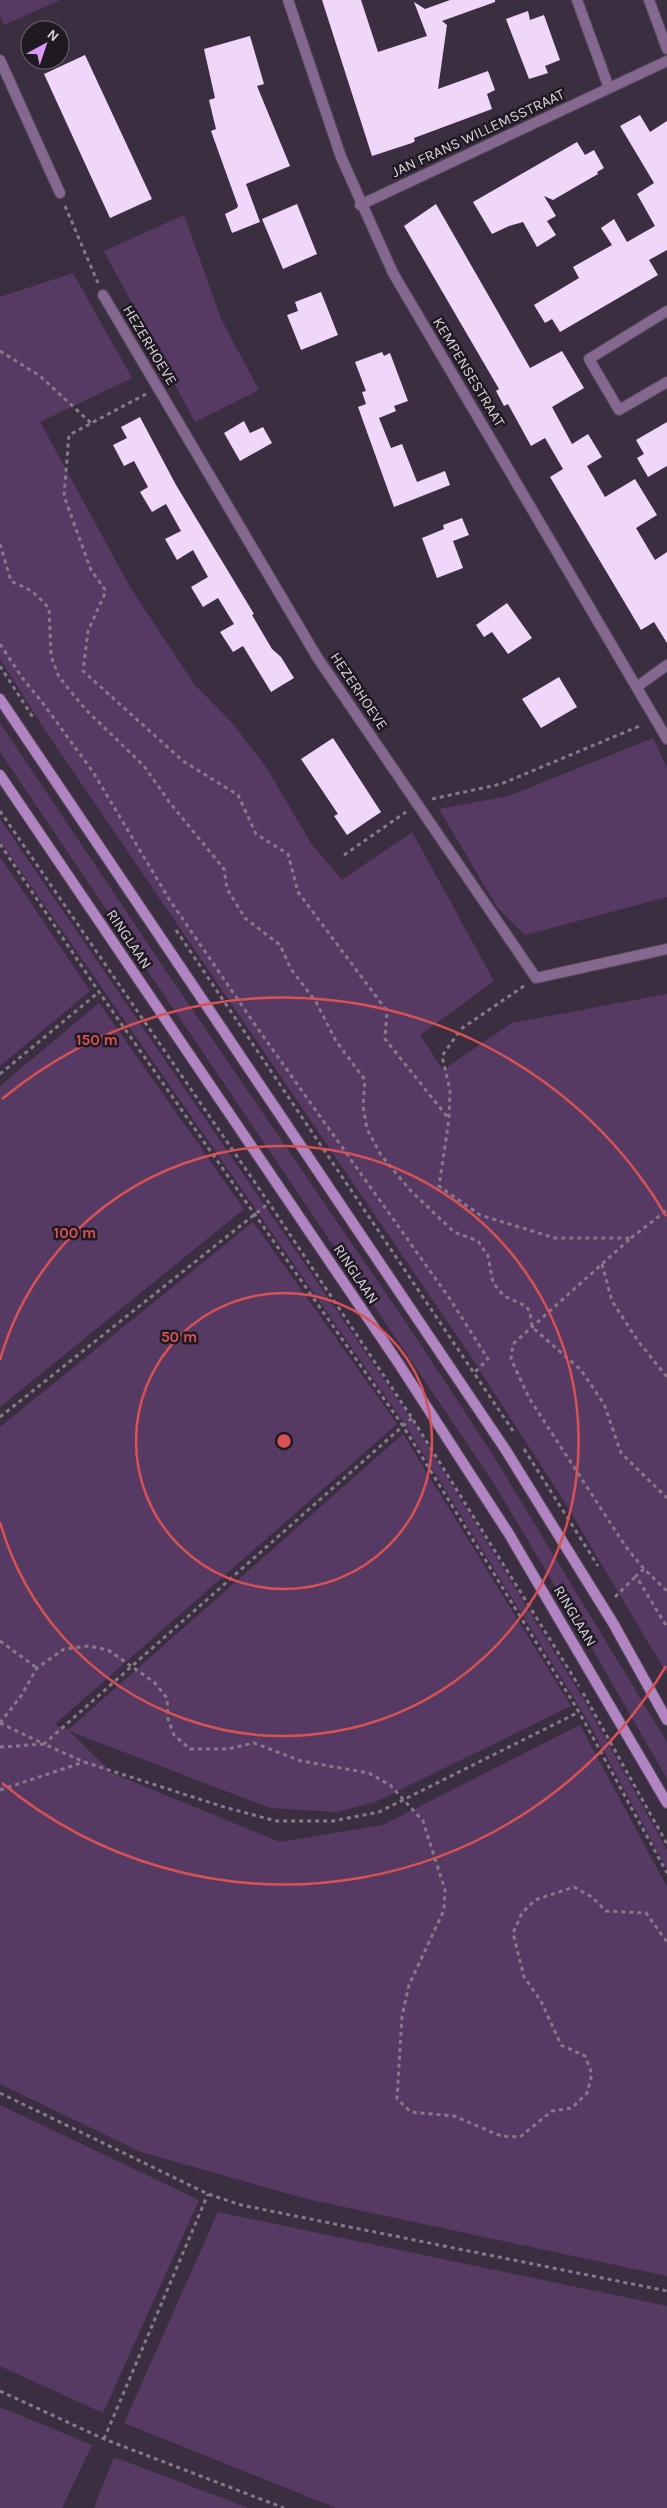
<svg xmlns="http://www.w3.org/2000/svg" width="667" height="2508" viewBox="0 0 667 2508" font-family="Karla,sans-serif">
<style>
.green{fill:#573a63}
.building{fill:#f0d7fa}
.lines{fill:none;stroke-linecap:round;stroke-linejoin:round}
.minor-casing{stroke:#584b5d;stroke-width:12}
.secondary-casing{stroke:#584b5d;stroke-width:12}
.path{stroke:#867a8a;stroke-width:3;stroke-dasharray:4 4;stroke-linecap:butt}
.minor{stroke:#84688f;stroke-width:10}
.secondary{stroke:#b184c2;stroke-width:10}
.ring{fill:none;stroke:#d75255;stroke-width:2.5}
.labels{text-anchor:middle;stroke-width:5;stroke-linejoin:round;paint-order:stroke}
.street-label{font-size:15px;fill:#d9d0dc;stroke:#1f1922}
.centre{fill:#d75255;stroke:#1f1922;stroke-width:2.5}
.ring-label{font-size:15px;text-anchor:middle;font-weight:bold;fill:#d75255;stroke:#1f1922;stroke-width:5;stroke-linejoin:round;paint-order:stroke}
</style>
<rect width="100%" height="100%" fill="#3c2e41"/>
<!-- green -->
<path class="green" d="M0,0h60l-56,25 -4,-10z
M184,215l38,106 37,69 -64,32 -91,-171z
M73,273l59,105 -92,44 90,165 64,97 39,40 33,43 46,78 30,35 70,-48 82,149 -74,54 23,35 69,-47 155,-29v680l-105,-176 -94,-146 -425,-625 -43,-68v-362z
M0,723l166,248 251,368 74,113 171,282 5,9v36l-78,-136 -96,-161 -493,-730z
M653,738l14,30v129l-142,38 -28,-28 -58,-98 70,-13z
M0,819l413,603 171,278 83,150v19l-81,-151 -180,-292 -406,-585z
M0,857l90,134 -90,75z
M99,1003l145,206 -244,198v-321z
M253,1222l144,202 -342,300 13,6 335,-296 168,272 -196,96 -38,10 -67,-4 -201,-77 43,42 168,69 103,-17 197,-100 87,162v389l-360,-77 -166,-47 -141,-68v-657z
M0,2105l199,95 -96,213 -103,-47z
M218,2212l449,94v202h-331l-212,-85z
M0,2407l92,38 -30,63h-62z
M114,2457l134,51h-154z"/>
<!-- building -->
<path class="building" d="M322,0h39l17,52 49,-16 -13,-34 11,7 25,-9h45v2l-53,19 5,4 -9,64 50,-18 7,19 -8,4 5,15 -78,29 1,3 -3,2 -40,13z
M528,11l2,9 14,-5 16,45 -15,6 3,7 -19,6 -23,-60z
M250,36l14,48 -7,2 33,80 -44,18 14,38 -28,11 -7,-19 12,-6 1,-2 -27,-75 5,-2 -7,-29 6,-2 -11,-49z
M85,55l67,144 -42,19 -66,-144z
M640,115l10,17 17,-11v129l-18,10 9,15 -98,57 -8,-13 -7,4 -11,-18 45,-27 -6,-11 39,-22 -11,-17 13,-9 13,23 28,-16 -18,-32 17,-11 -34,-57z
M577,142l8,13 9,-5 10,18 -7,4 1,2 -45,26 -9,-4 12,20 -9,5 9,14 -19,12 -14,-25 -14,4 -17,8 -19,-32z
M297,204l20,50 -34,15 -21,-50z
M436,204l94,164 32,-17 22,37 -32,19 20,37 16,-10 14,23 -15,9 18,31 30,-18 22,36 -21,13 19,32 12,-8v91l-13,-21 -13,8 -91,-153 13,-8 -18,-31 -14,8 -23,-42 -4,2 -8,-15 3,-2 -95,-163z
M321,292l17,43 -37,15 -14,-35 11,-4 -3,-9z
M382,352l2,4 6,-3 18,48 -14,5 2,5 -17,7 12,30 11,-4 15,38 28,-11 5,14 -56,22 -36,-100 8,-3 -4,-12 4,-1 -11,-29z
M140,417l36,68 78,129 -2,1 20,34 9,8 13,21 -23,14 -28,-46 -10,6 -13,-20 14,-8 -16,-26 -15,9 -12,-20 17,-10 -15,-27 -16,10 -12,-21 16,-8 -15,-27 -14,8 -12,-20 8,-5 -14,-26 -10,5 -11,-21 14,-7 -6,-11z
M244,421l6,12 13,-6 9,16 -32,18 -16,-28z
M667,422v44l-19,11 -11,-19 7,-4 -8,-14z
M462,518l7,17 -16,6 10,27 -26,10 -15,-40 22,-9 -1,-4z
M507,603l25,35 -24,16 -16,-22 -8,5 -8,-12z
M559,677l18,30 -36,21 -19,-29z
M333,738l48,74 -34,23 -13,-19 4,-2 -37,-55z"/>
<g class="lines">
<!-- minor casing -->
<g class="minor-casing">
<path id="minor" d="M288,0l53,157 52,116 274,466
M577,0l32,88
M649,0l18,49
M0,60l60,133
M360,205l307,-144
M103,295l214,362 219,321 131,-29
M667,311l-78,48 30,51 48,-28
M638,686l29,-21"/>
</g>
<!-- secondary casing -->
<g class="secondary-casing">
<path id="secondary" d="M0,699l505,750 108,174 54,97
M0,775l399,589 110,170 158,269"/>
</g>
<!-- path -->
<path class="path" d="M65,206l33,77
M0,351l40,25 52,48
M146,394l-77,41 -5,61 27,74 15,21 -18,40 -5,40 100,90 55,34 18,39 32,20 10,38 89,119 -2,28 64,80
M0,544l11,37 21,10 17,17 2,48 8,21 27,33 58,56 26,37 54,66 3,20 18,29 35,27 11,24 25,33 20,39 29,39 -2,26 4,23 14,26 29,35 44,42 24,9 10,15 5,27 11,13 22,10 4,6 2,15 49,43 23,34 17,49 46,45
M0,644l23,35 19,23 51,70 76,127 89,130 192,270 38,60 -13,13
M0,666l34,53
M432,799l69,-15 141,-59
M0,811l269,392 143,215 167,268
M0,844l99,148 304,434 176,286 88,161
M344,855l62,-43
M176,930l337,501
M524,986l-63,43 -19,27 8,34 -1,29 -10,67 41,29 75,23h76l-118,106 -2,15 18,39 97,149 18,22 23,22
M0,1074l99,-82
M631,1238l36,-28
M602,1264l10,37 26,40 29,36
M0,1417l269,-214
M524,1449l74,117
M644,1569l-8,7 31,51
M615,1597l21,-21
M0,1641l37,27
M583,1693l84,151
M0,1723l21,-27 16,-28 27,-19 25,-3 19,4 46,32 13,16 1,21 6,16 16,14h38l26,-6 47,18 68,12 21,12 33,36 22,69 -1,20 -35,75 -7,31 -5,83 14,13 43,4 47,20 19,1 32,-26 20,-3 15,-15 5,-19 -7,-18 -24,-11 -20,-44 -17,-24 -11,-44 9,-20 13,-13 39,-13 18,10 14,14 40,2 21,29
M0,1723l44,21 368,-326
M0,1747l44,-3 40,18 140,45 52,14h57l46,-9 200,-100
M0,1790l84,-28
M0,2093l208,101 33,11 426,86
M0,2391l104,48 180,69
M104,2439l104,-245"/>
<!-- minor -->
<use href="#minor" class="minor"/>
<!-- secondary -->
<use href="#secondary" class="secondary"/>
</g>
<!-- distance rings -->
<g class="ring">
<circle cx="284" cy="1441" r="148"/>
<path d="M0 1360A295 295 0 1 1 0 1522"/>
<path d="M666 1666A443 443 0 0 1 2 1783M2 1099A443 443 0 0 1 666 1216"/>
</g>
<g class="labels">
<!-- street labels -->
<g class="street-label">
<text transform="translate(478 133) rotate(-25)" y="5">JAN FRANS WILLEMSSTRAAT</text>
<text transform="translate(150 345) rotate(59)" y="5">HEZERHOEVE</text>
<text transform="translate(469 372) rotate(59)" y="5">KEMPENSESTRAAT</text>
<text transform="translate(359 691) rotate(56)" y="5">HEZERHOEVE</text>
<text transform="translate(129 939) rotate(56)" y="5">RINGLAAN</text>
<text transform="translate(356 1274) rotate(56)" y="5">RINGLAAN</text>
<text transform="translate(575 1616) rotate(59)" y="5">RINGLAAN</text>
</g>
</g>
<circle cx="284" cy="1441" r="8" class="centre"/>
<g class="ring-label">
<text x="97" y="1045">150 m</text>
<text x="75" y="1238">100 m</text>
<text x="179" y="1342">50 m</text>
</g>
<!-- north arrow -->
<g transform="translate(45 45) rotate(40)"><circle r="24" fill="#1f1922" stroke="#69626c"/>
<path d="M0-4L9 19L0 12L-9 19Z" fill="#db99f5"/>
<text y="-8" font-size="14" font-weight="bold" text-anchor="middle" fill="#d9d0dc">N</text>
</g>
</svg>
